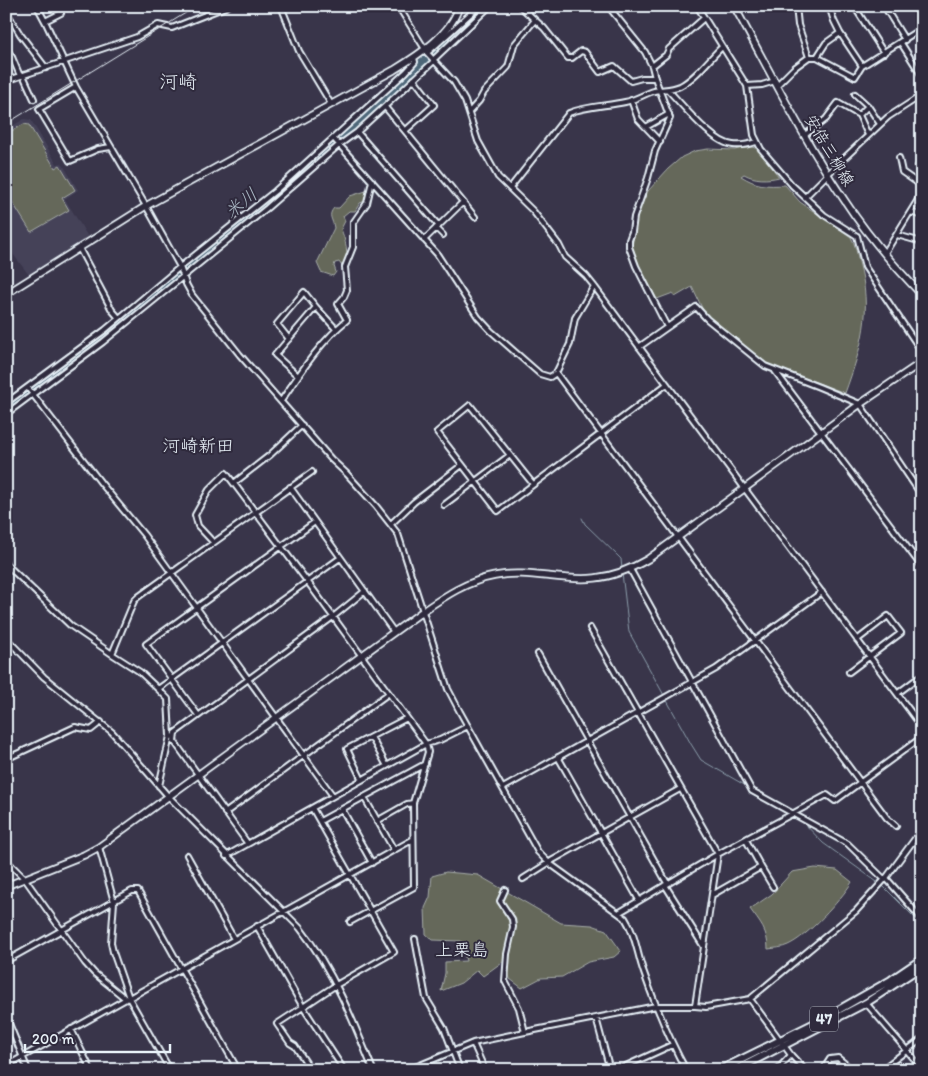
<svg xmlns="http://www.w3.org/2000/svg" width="928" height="1076" viewBox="0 0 928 1076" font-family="Itim,'Klee One',sans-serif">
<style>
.built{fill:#454259}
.green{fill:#65685a;stroke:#a6aca9}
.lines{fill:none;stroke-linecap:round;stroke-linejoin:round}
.stream{stroke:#8c9eab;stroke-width:1}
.river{stroke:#4e6678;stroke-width:9}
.street-casing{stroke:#e8f1f8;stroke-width:8}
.secondary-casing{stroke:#e8f1f8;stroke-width:9}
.primary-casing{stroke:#e8f1f8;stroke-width:10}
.street{stroke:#2f2a3d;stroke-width:4}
.secondary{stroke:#2f2a3d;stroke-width:5.5}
.primary{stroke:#2f2a3d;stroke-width:6}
.rail{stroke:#e8f1f8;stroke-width:1}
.labels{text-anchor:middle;stroke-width:4;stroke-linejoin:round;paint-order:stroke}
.shield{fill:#2f2a3d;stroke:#b0b5c0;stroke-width:1}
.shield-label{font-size:15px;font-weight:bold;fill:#e8f1f8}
.street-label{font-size:16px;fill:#e8f1f8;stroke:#2f2a3d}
.water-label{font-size:18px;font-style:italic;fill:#aab9c5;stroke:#2f2a3d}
.neighbourhood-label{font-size:18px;fill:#e8f1f8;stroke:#2f2a3d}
.quarter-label{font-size:19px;fill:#e8f1f8;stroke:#2f2a3d}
</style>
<rect width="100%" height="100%" fill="#39354a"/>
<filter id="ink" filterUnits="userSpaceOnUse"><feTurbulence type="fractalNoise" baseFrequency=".02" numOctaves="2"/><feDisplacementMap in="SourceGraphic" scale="10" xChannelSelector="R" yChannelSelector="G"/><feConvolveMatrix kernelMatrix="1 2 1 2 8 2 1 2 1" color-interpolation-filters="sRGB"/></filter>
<g filter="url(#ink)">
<!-- built -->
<path class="built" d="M24,119l7,1 26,44 5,-1 16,27 -13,9 23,38 -59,38 -23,-30v-115z"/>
<!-- green -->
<path class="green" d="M24,124l5,1 26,43 5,-3 15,25 -13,8 7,12 -38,22 -25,-40v-58z
M749,146l9,3 21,28c-12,3 -24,3 -35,-3l-3,2c16,10 25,10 44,9l15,17 51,35c4,7 6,16 8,25 14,49 3,84 -14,131l-78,-29 -56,-45 -8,-9 -11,-23 -17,10 -2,-4 -16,6 -18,-34 -7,-19 3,-15 1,-14 12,-26 20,-22 14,-12 13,-6 13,-2 27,1z
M366,191l-1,10 -5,2 -5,8h-6l-6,5 2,5 -4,8c4,11 9,25 3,37h-2l-3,-4 -4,1 -1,3 2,6 -3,4 -12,-4 -4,-9 17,-35c-1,-9 -7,-12 0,-20h5l11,-12z
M815,868l22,2 15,12c-12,19 -44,54 -64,63 -6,3 -13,3 -20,4 0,-18 -8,-26 -18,-40l22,-15 20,-22z
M446,872l32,3 83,48 31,2 14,5 15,21 -7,6 -26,5 -26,15 -21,1 -19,10 -12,-9 -5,-19 -22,16 -6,-6 -16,13 -20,8 4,-18v-11l21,-1 -5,-20 -28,-1 -7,-6 -1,-26 5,-11 2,-21z"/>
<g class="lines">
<!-- stream -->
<path class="stream" d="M582,518l3,6 33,32 3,3 1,10
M622,573l7,59 62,112 10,16 47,27
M754,790l38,21
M802,821l21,22 61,44 38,38"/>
<!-- river -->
<path class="river" d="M6,409l95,-71 52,-44 120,-96 75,-66 135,-126"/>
<!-- street casing -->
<g class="street-casing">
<path id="street" d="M37,6l8,15 16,-8 -4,-7
M281,6l18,45 32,53
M398,6l30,48 26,28 11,19 13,40 20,36 35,34 26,34 6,12 21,19 8,10 328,441
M520,6l15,14
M608,6l37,46 7,14 3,12 15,40 -15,33 -7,27 -14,39 -2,15 -3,8v7l7,19 31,61
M697,6l50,80 7,49 7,14 31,36 32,30 33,21
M796,6l2,19 11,32
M833,6l-3,3 4,12 6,12
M854,6l30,47
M884,6l21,34
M914,6l8,12
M6,11l14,23 26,34
M45,21l31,66 70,119 34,61 6,17 6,11 48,60 91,104 16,15 29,32 22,28 50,155 12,23 78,140 11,11 76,55c11,17 12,36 19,55 12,34 25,66 42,97
M901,43l21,33
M6,48l6,9 8,19
M427,53l52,-47
M817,57l9,-14 14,-10 22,33
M433,60l57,-54
M652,66l14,-11 3,-6 35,-31
M23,75l11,24
M6,81l131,-44 21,-12 14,3 56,-22
M777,85l17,-17 15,-11h8l38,20 7,-11 60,-38
M747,86l15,-1 13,-4
M76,87l-37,22 31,52 28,-12 13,-2
M668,90c15,15 44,53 65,55 7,1 17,-1 23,-3
M855,94l13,12 12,18
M631,100l7,19 22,23
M868,106l-9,9 9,20
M385,107l20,24 29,-26 -20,-26
M470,111l9,-10 5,-9 24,-25 6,-22 21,-25 9,8 24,30h4l9,-7 4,1 15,20 14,-6 17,15 11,-3h13
M646,127l23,-13
M405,131l58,71 -39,38
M357,132l81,93
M805,135l21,-16 12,-16 21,12
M334,139l103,115 41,63 13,14 49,43 10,3 6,-4 331,445 9,8
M899,158l3,14 20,14
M922,161l-4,5 4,5
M510,188l59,-75c17,-7 38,-7 56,-11 10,-2 19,-8 29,-11 9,-2 17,-1 26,-5 16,-8 29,-27 42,-39
M805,197l33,-33 50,-47 34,-22
M463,202l12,15
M911,212l11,4
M436,228l7,7
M897,235l25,7
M857,236l8,31 57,85
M79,248l33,62 7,8
M885,253l37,-60
M289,339l-12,-15 27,-32 12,15
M639,347l57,-40 11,12 58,47 54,21 41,17 62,92
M775,371l147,196
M556,373l14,-29 5,-26 19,-32
M297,375l-22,-20 41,-48 20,22
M28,388l73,95 43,52 189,261
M281,401c20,-29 39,-59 66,-81l-9,-16 6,-7 3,-7 -2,-23 8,-20v-24l14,-20 5,-22
M6,403l99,-73 75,-63 95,-76 131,-119 9,-10 -1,-4
M6,414l97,-72 164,-134 72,-63 18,-13 77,-71
M312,472l-174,125 -4,4 -22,53 28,18 18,17 182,-131
M234,483l36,-28 32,-30
M533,484l-63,-79 -33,27 61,79 169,-127
M290,487l104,145
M444,505l66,-50
M391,524l23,-22 48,-37
M213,542l-15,-16 -3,-11 14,-25 17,-17 81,108 119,163 2,8 -15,51 1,84 -64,35
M6,564l65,62 41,28
M630,569l122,222 96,53 37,36
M590,628l128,226 -23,152
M6,638l38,39 68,55 56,64 132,132c33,42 53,92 73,142
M538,654l129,229
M849,672l52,-39 -13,-17 -31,24
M158,689l10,10 2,37 4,1
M898,693l24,-18
M198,715l-52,-71 169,-122
M371,737l16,29
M558,757l81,143
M6,759l69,-32 16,3 10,-8
M362,780l-15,-31 60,-31
M159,786l11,-50
M503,788l213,-119 106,-77
M342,809l30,54
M225,813l164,-120
M320,821l44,-24
M377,821l30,-17 6,-1
M248,844l-74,-103 1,-8 158,-116 32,-26
M99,847l15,55 -3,41 2,9 16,46 283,-158
M394,850l-30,-53 61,-33
M187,855l47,84
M226,856l200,-112 14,-4 28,-14
M6,860l19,19 60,84 9,10 32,26 3,-1 41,72
M761,867l12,20
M886,878l36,41
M523,879l30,-19 127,-71
M665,885l39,62
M505,890l-5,11 12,18 1,8 -6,27 -2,27 14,27 6,24
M712,895l49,-28 -15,-27
M620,912l98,-58 109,-59 8,6 87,-64
M257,926l46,81 33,-22 58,-33 -82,-144
M415,939l11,59 18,30 16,42
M6,961l126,-70h6l100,179
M750,999l41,56 -14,15
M866,1003l56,65
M6,1016l22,54
M596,1018l14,52
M71,1029l20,41
M473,1043l12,27
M791,1055l14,15
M6,1066l120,-67
M311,1070l-16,-24 -5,-3 -13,-19 26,-17 41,63
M408,1070l65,-27 52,-11 131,-26h39l11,1 44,-8 106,-88 30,-33 36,-49
M617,1070l55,-25
M823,1070l7,-11 8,-1 15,12
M881,1070l41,-31"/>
</g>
<!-- secondary casing -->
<g class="secondary-casing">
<path id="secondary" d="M734,6c36,65 69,133 111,195 22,34 49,65 77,94
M6,294l140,-88 248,-136c23,-14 58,-36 65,-64
M6,886l78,-31 15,-8 324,-236c22,-15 44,-30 72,-35 33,-7 66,6 100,2 20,-2 36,-9 53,-19l212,-155 62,-42"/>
</g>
<!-- primary casing -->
<g class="primary-casing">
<path id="primary" d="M720,1070l97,-48 74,-42 31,-21
M736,1070l130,-67 56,-37"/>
</g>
<!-- street -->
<use href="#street" class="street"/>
<!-- secondary -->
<use href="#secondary" class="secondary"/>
<!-- primary -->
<use href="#primary" class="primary"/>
<!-- rail -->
<path class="rail" d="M6,124l191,-118"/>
</g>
</g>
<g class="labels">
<!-- shield labels -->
<rect class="shield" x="810" y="1006.5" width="28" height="25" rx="4"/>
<g class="shield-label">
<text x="824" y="1024">47</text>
</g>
<!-- street labels -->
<g class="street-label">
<text transform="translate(830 150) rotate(59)" y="6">安倍三柳線</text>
</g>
<!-- water labels -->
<g class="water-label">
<text transform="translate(241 203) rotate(-39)" y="6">米川</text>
</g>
<!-- neighbourhood labels -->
<g class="neighbourhood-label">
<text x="198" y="452">河崎新田</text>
<text x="462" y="956">上栗島</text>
</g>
<!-- quarter labels -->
<g class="quarter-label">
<text x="178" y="88">河崎</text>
</g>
</g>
<!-- margin -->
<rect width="928" height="1076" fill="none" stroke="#2f2a3d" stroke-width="25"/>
<rect x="12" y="12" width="903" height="1051" fill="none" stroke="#e8f1f8" stroke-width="2" filter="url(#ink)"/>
<!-- scale -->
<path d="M25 1044v8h145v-8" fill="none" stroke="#e8f1f8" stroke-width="2.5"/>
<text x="32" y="1044" font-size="15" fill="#e8f1f8" stroke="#2f2a3d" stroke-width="4" paint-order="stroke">200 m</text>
</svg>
